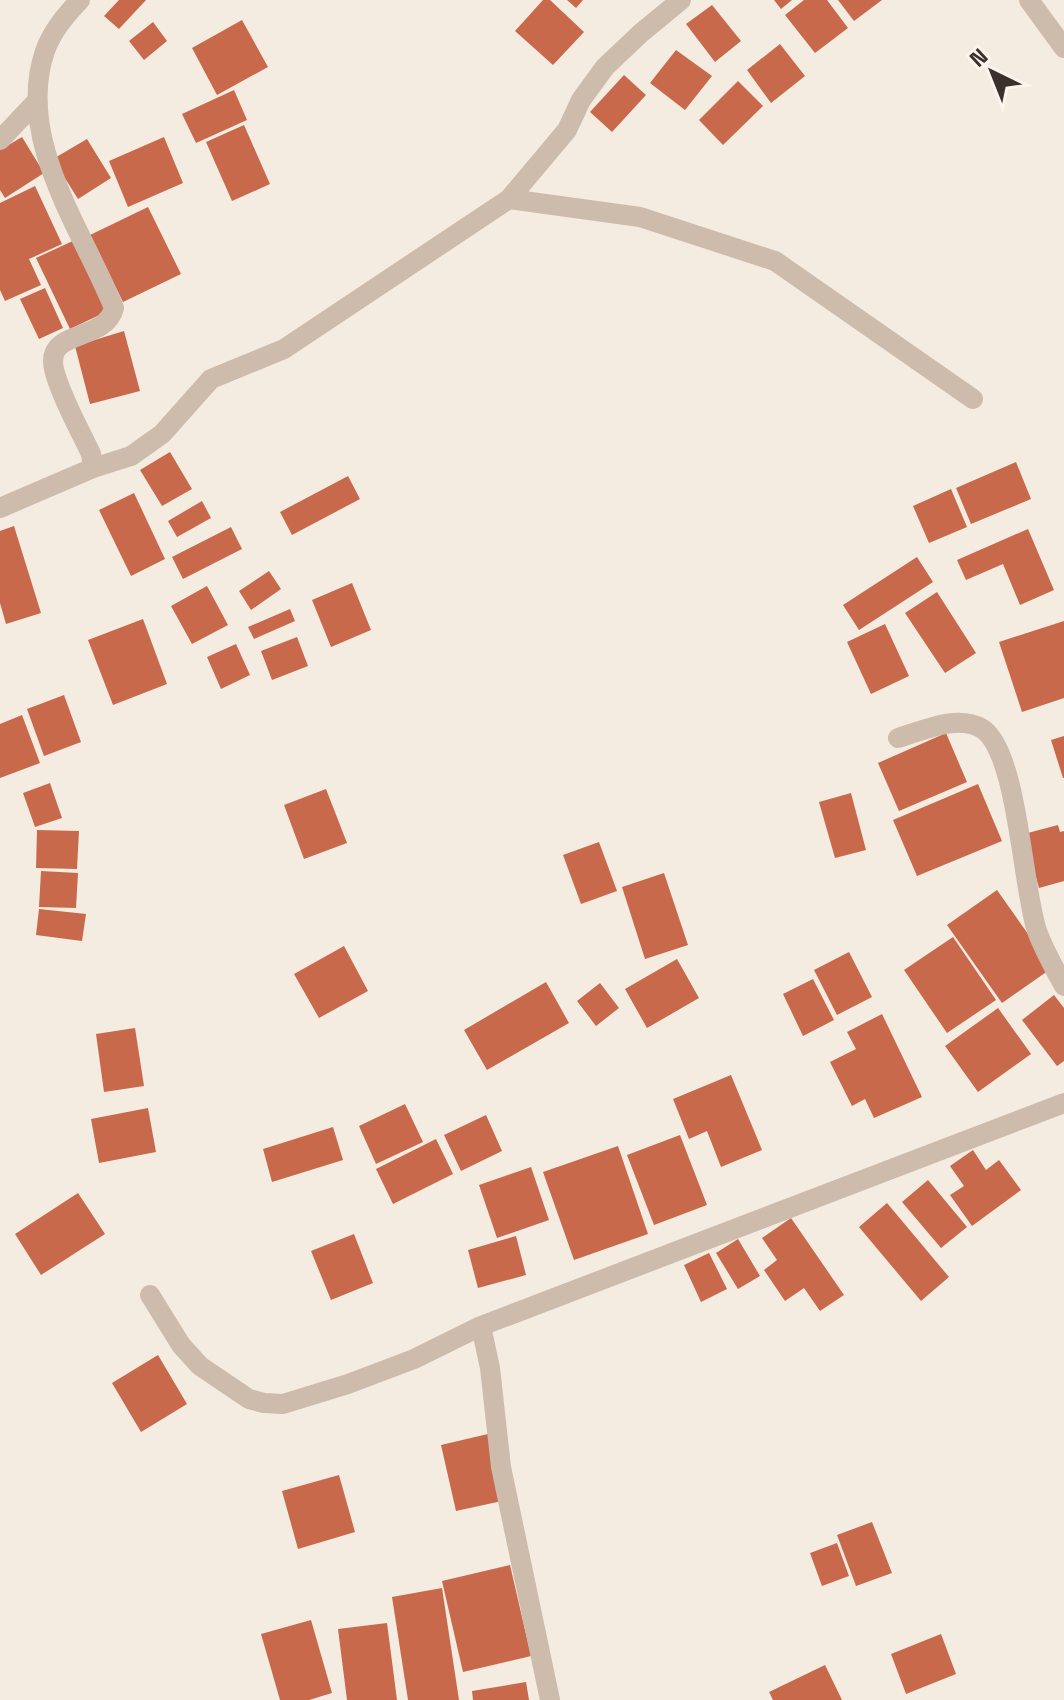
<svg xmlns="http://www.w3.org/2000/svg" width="1064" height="1700" viewBox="0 0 1064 1700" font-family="'Space Grotesk',sans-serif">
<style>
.building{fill:#c8694b}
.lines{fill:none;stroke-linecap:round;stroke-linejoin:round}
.minor{stroke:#cdbbac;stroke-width:20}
</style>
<rect width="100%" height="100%" fill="#f4ebe1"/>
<!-- building -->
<path class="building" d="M119,0h27l-27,29 -15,-13z
M543,0h7l34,32 -31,33 -38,-34z
M567,0h16l-7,8z
M774,0h18l-11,9z
M804,0h23l21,28 -33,25 -30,-38z
M838,0h44l-28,21z
M712,5l29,36 -26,21 -29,-38z
M242,20l26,47 -51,28 -25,-47z
M153,22l14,19 -23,19 -15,-19z
M780,44l25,32 -34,27 -24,-33z
M676,50l36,26 -27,34 -35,-27z
M624,75l22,20 -34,37 -22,-20z
M738,81l25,25 -40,39 -24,-25z
M234,90l13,30 -51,23 -14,-29z
M244,125l26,59 -38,17 -26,-59z
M22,137l22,36 -39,25 -5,-8v-40z
M164,137l19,46 -55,24 -19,-46z
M87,139l24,39 -33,21 -25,-40z
M35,186l27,58 -33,15 12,26 -36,16 -5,-11v-87z
M148,207l33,67 -58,28 -33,-67z
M77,239l33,71 -40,19 -34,-71z
M45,288l18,40 -24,11 -19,-40z
M124,331l16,60 -50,13 -15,-58z
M170,452l22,37 -30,17 -22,-36z
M1016,462l15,37 -60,25 -15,-36z
M348,476l12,23 -68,36 -12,-23z
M951,489l16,38 -38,16 -16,-37z
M134,493l31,66 -34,17 -32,-66z
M202,501l9,17 -34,19 -9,-16z
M14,526l27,87 -35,11 -6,-21v-72z
M231,527l11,22 -59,30 -11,-22z
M1028,529l26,61 -34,15 -17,-41 -37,16 -9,-20z
M917,557l16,25 -74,48 -16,-25z
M269,571l12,18 -30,21 -12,-19z
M352,583l19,47 -40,17 -19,-47z
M207,586l21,39 -36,19 -21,-38z
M937,592l39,61 -31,20 -40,-60z
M290,609l5,12 -41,18 -6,-12z
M143,619l24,65 -54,21 -25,-65z
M1064,621v77l-42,14 -23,-70z
M885,624l24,52 -38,18 -24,-52z
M297,637l11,29 -36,14 -11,-29z
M236,644l14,31 -29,14 -14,-32z
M64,695l17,47 -37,14 -17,-47z
M22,715l18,48 -40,15v-54z
M946,733l21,49 -68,29 -21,-48z
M1064,736v42h-1l-12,-38z
M50,783l12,35 -27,9 -12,-34z
M978,784l24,57 -85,35 -24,-56z
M326,789l21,54 -43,16 -20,-54z
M851,793l15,57 -31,8 -16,-56z
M1058,825l2,7 4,-1v50l-25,7 -15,-54z
M37,830l42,1 -2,38 -41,-1z
M599,842l18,49 -36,13 -18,-49z
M41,871l37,2 -2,35 -37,-1z
M664,873l24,72 -43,14 -23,-72z
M997,890l55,78 -50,35 -55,-78z
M39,909l47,5 -4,27 -46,-6z
M953,937l43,63 -49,33 -43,-63z
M344,946l24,45 -49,27 -25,-44z
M849,952l23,45 -35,18 -23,-45z
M677,959l22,39 -52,30 -22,-39z
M813,979l21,41 -31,16 -20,-42z
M546,982l23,41 -82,47 -23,-40z
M600,983l19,25 -23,18 -19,-25z
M1054,995l10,13v53l-7,5 -35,-46z
M998,1008l33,46 -53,38 -33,-46z
M882,1014l40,83 -48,21 -9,-19 -13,7 -22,-44 26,-13 -9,-17z
M135,1028l9,58 -40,6 -8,-58z
M731,1075l31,75 -41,17 -14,-36 -18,8 -16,-40z
M405,1104l18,38 -47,22 -17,-38z
M148,1108l8,44 -57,11 -8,-44z
M486,1115l16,36 -41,20 -17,-36z
M333,1127l10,33 -71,22 -9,-33z
M680,1135l27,70 -53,20 -27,-70z
M436,1139l17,35 -60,30 -17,-35z
M618,1146l30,88 -74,26 -31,-88z
M973,1150l13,20 13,-10 22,30 -49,36 -22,-31 14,-9 -14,-20z
M531,1167l18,53 -52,18 -18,-53z
M928,1180l39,47 -26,21 -39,-46z
M78,1193l27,41 -64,41 -26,-41z
M887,1203l62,74 -28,24 -62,-74z
M791,1218l53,77 -24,16 -16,-23 -19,13 -21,-31 13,-10 -15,-22z
M354,1234l19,49 -42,17 -20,-49z
M516,1236l10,39 -48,13 -10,-38z
M738,1239l22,37 -22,13 -22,-36z
M709,1253l18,36 -26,13 -17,-37z
M158,1355l29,49 -46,28 -29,-49z
M488,1434l14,67 -46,10 -15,-66z
M339,1475l16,57 -57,17 -16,-58z
M872,1522l20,51 -36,13 -19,-51z
M837,1543l12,33 -27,10 -12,-33z
M510,1565l21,91 -68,16 -21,-91z
M442,1588l17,112h-51l-16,-103z
M311,1620l21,73 -23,7h-29l-19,-66z
M387,1623l10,77h-50l-9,-71z
M941,1634l15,40 -50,20 -15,-40z
M825,1665l17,35h-69l-4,-8z
M526,1682l3,18h-56l-1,-9z"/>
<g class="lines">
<!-- minor -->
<path class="minor" d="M80,0c-14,15 -28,31 -35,51 -30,88 37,178 69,257 -9,36 -73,19 -59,65 8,28 24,55 36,81l2,14
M1029,0l35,48
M0,140l36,-38
M509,199l131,18 135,44 198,138
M0,508l93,-40 38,-12 31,-22 49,-55 73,-30 225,-150 58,-69 14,-30 24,-33 36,-34 40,-33
M898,738c24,-7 59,-24 83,-10 37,21 41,159 56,203 7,19 17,37 27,55
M150,1295l31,50 19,21 49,33 15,4 19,1 65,-20 66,-25 67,-33 583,-223
M481,1326l9,42 11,99 49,233"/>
</g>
<!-- north arrow -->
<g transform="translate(992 72) rotate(317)" stroke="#fbf5ee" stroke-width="6" paint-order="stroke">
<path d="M0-6L14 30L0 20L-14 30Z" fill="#3b302b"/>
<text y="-12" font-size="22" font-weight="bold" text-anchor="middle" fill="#3b302b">N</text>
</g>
</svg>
